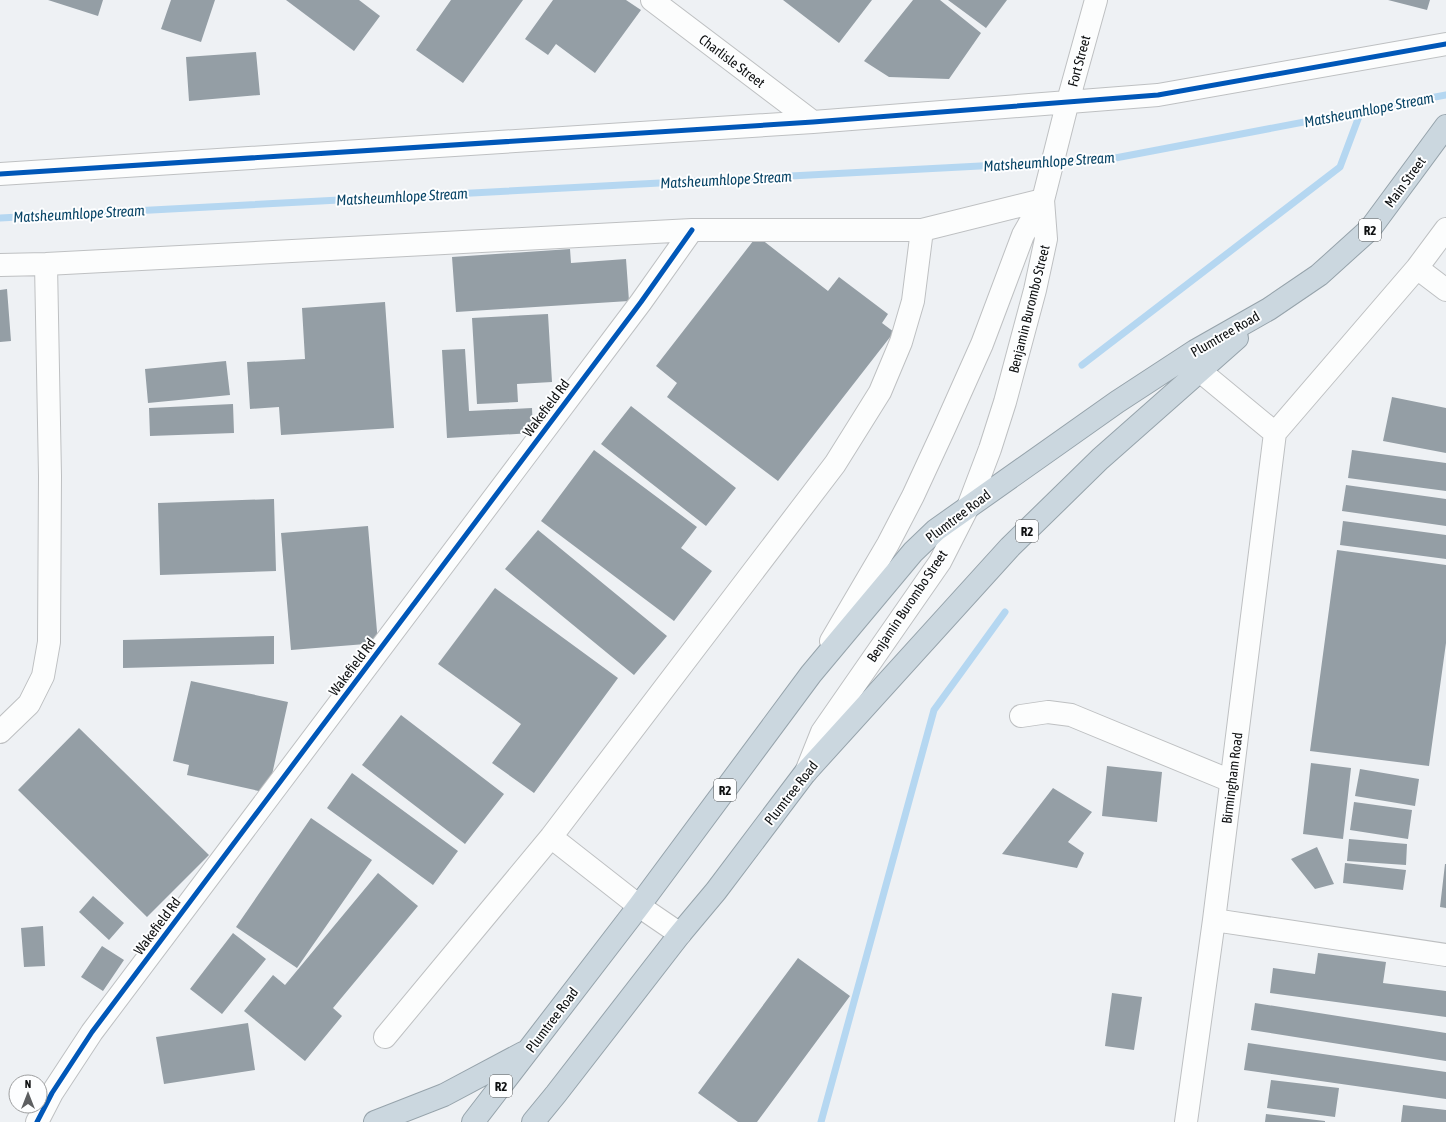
<svg xmlns="http://www.w3.org/2000/svg" width="1446" height="1122" viewBox="0 0 1446 1122" font-family="'Asap Condensed',sans-serif">
<style>
.lines{fill:none;stroke-linecap:round;stroke-linejoin:round}
.stream{stroke:#b5d7f1;stroke-width:7}
.building{fill:#949ea5}
.minor-casing{stroke:#bec0c2;stroke-width:24}
.highway-casing{stroke:#96a3ab;stroke-width:24}
.minor{stroke:#fcfdfd;stroke-width:22}
.highway{stroke:#cbd7df;stroke-width:22}
.cycleway-casing{stroke:#fdfeff;stroke-width:8}
.cycleway{stroke:#0057b8;stroke-width:5}
.labels{text-anchor:middle;stroke-width:4;stroke-linejoin:round;paint-order:stroke}
.shield{fill:#fdfeff;stroke:#565859;stroke-width:1}
.shield-label{font-size:13px;font-weight:bold;fill:#0f1112}
.street-label{font-size:14px;fill:#0f1112;stroke:#fdfeff}
.water-label{font-size:15px;font-style:italic;fill:#094567;stroke:#fdfeff}
</style>
<rect width="100%" height="100%" fill="#eef1f4"/>
<g class="lines">
<!-- stream -->
<path class="stream" d="M0,218l1110,-59 336,-64
M1082,365l258,-198 21,-56
M821,1122l113,-412 71,-98"/>
</g>
<!-- building -->
<path class="building" d="M48,0h55l-5,16z
M171,0h44l-14,42 -40,-13z
M286,0h73l21,16 -26,35z
M451,0h72l-60,83 -47,-33z
M553,0h73l15,10 -46,63 -39,-29 -8,11 -23,-16z
M783,0h89l-33,43z
M913,0h27l41,33 -32,46 -60,-2 -25,-16z
M948,0h59l-21,28z
M1388,0h42l-3,10z
M256,52l4,43 -71,6 -3,-44z
M757,236l71,55 11,-14 49,37 -6,9 12,9 -116,149 -111,-84 10,-14 -21,-17z
M570,249l1,14 55,-4 3,42 -173,11 -4,-55z
M7,289l4,52 -11,1v-52z
M385,302l9,126 -113,7 -2,-28 -29,2 -3,-47 58,-3 -3,-51z
M548,314l4,68 -35,2 1,18 -41,2 -5,-86z
M465,349l4,62 63,-3 1,25 -86,5 -5,-88z
M226,361l4,34 -82,8 -3,-34z
M1392,397l54,11v45l-63,-12z
M233,404l1,29 -84,3 -1,-28z
M631,406l105,82 -30,38 -105,-82z
M594,450l103,77 -16,21 31,23 -38,50 -133,-100z
M1352,450l94,13v28l-98,-13z
M1346,485l100,14v27l-104,-15z
M274,499l2,72 -116,4 -2,-72z
M1343,521l103,14v24l-106,-14z
M368,526l10,117 -87,7 -10,-117z
M538,530l129,106 -33,39 -129,-106z
M1337,550l109,15v78l-17,123 -119,-15z
M495,588l123,90 -84,115 -42,-30 29,-39 -83,-60z
M274,636v28l-151,4v-28z
M191,681l97,21 -20,91 -81,-18 2,-10 -16,-4z
M401,715l103,79 -39,50 -103,-79z
M79,728l130,127 -62,62 -129,-127z
M1311,763l40,5 -8,71 -40,-5z
M1107,766l55,6 -5,50 -55,-6z
M1360,769l59,10 -4,27 -60,-10z
M352,773l106,78 -25,34 -106,-77z
M1053,788l39,24 -24,30 16,11 -7,15 -75,-14z
M1354,802l58,8 -4,29 -58,-9z
M311,818l61,42 -75,108 -61,-41z
M1349,839l58,5 -1,21 -59,-4z
M1317,847l17,37 -19,5 -24,-30z
M1345,863l61,7 -3,20 -60,-7z
M1445,864h1v44l-6,-1z
M378,873l40,33 -85,102 9,8 -37,45 -61,-50 29,-36 12,10z
M93,896l31,27 -15,17 -30,-28z
M43,926l2,40 -21,1 -3,-39z
M233,933l33,26 -44,55 -32,-25z
M102,946l22,14 -21,31 -22,-14z
M1318,953l68,9 -3,21 63,8v26l-176,-24 3,-25 42,6z
M798,958l52,38 -93,126h-19l-40,-29z
M1112,993l30,4 -8,53 -29,-4z
M1255,1003l191,30v28l-195,-31z
M248,1023l7,47 -91,14 -8,-47z
M1248,1043l198,29v27l-202,-29z
M1271,1080l68,8 -4,29 -68,-9z
M1403,1105l43,5v12h-45z
M1266,1114l59,7v1h-60z"/>
<g class="lines">
<!-- minor casing -->
<g class="minor-casing">
<path id="minor" d="M652,0l161,122
M0,174l813,-52 345,-27 288,-51
M0,265l46,-1 646,-34h230l121,-30
M1417,268l29,22
M1200,371l75,62
M1275,433l142,-165 29,-39
M831,641l57,-97 25,-48 31,-67 38,-85 41,-109 20,-35 25,-99 28,-101
M1021,716l27,-4 23,3 160,66
M0,732l29,-28 14,-28 6,-34 1,-166 -4,-212
M806,772l16,-40 118,-170 28,-55 22,-58 15,-47 30,-112 11,-51 -3,-39
M551,837l88,69 41,28
M1214,920l232,35
M385,1037l166,-200 284,-373 45,-72 21,-50 12,-41 9,-71
M37,1122l15,-29 40,-61 549,-730 51,-72
M1186,1122l28,-202 61,-487"/>
</g>
<!-- highway casing -->
<g class="highway-casing">
<path id="highway" d="M375,1122l69,-27 79,-42
M473,1122l166,-216 172,-232 102,-122 23,-22 181,-128 78,-51 74,-42 50,-34 51,-46 76,-103
M533,1122l23,-28 124,-160 36,-43 89,-118 205,-226 90,-88 137,-121"/>
</g>
<!-- minor -->
<use href="#minor" class="minor"/>
<!-- highway -->
<use href="#highway" class="highway"/>
<!-- cycleway casing -->
<g class="cycleway-casing">
<path id="cycleway" d="M0,174l813,-52 345,-27 288,-51
M37,1122l15,-29 40,-61 549,-730 51,-72"/>
</g>
<!-- cycleway -->
<use href="#cycleway" class="cycleway"/>
</g>
<g class="labels">
<!-- shield labels -->
<g class="shield">
<rect x="1359" y="219" width="22" height="22" rx="3"/>
<rect x="1016" y="520" width="22" height="22" rx="3"/>
<rect x="714" y="779" width="22" height="22" rx="3"/>
<rect x="490" y="1075" width="22" height="22" rx="3"/>
</g>
<g class="shield-label">
<text x="1370" y="235">R2</text>
<text x="1027" y="536">R2</text>
<text x="725" y="795">R2</text>
<text x="501" y="1091">R2</text>
</g>
<!-- street labels -->
<g class="street-label">
<text transform="translate(732 61) rotate(37)" y="5">Charlisle Street</text>
<text transform="translate(1079 61) rotate(-75)" y="5">Fort Street</text>
<text transform="translate(1405 182) rotate(-54)" y="5">Main Street</text>
<text transform="translate(1029 309) rotate(-76)" y="5">Benjamin Burombo Street</text>
<text transform="translate(1225 334) rotate(-30)" y="5">Plumtree Road</text>
<text transform="translate(546 408) rotate(-53)" y="5">Wakefield Rd</text>
<text transform="translate(958 516) rotate(-37)" y="5">Plumtree Road</text>
<text transform="translate(907 606) rotate(-56)" y="5">Benjamin Burombo Street</text>
<text transform="translate(352 667) rotate(-53)" y="5">Wakefield Rd</text>
<text transform="translate(1232 778) rotate(-83)" y="5">Birmingham Road</text>
<text transform="translate(791 793) rotate(-52)" y="5">Plumtree Road</text>
<text transform="translate(157 926) rotate(-53)" y="5">Wakefield Rd</text>
<text transform="translate(552 1020) rotate(-53)" y="5">Plumtree Road</text>
</g>
<!-- water labels -->
<g class="water-label">
<text transform="translate(1369 110) rotate(-11)" y="5">Matsheumhlope Stream</text>
<text transform="translate(1049 162) rotate(-4)" y="5">Matsheumhlope Stream</text>
<text transform="translate(726 180) rotate(-3)" y="5">Matsheumhlope Stream</text>
<text transform="translate(402 197) rotate(-3)" y="5">Matsheumhlope Stream</text>
<text transform="translate(79 214) rotate(-3)" y="5">Matsheumhlope Stream</text>
</g>
</g>
<!-- north arrow -->
<g transform="translate(28 1094)"><circle r="19" fill="#fdfeff" stroke="#9e9fa0"/>
<path d="M0-3L7 15L0 10L-7 15Z" fill="#5d5f61"/>
<text y="-6" font-size="11" font-weight="bold" text-anchor="middle" fill="#0f1112">N</text>
</g>
</svg>
